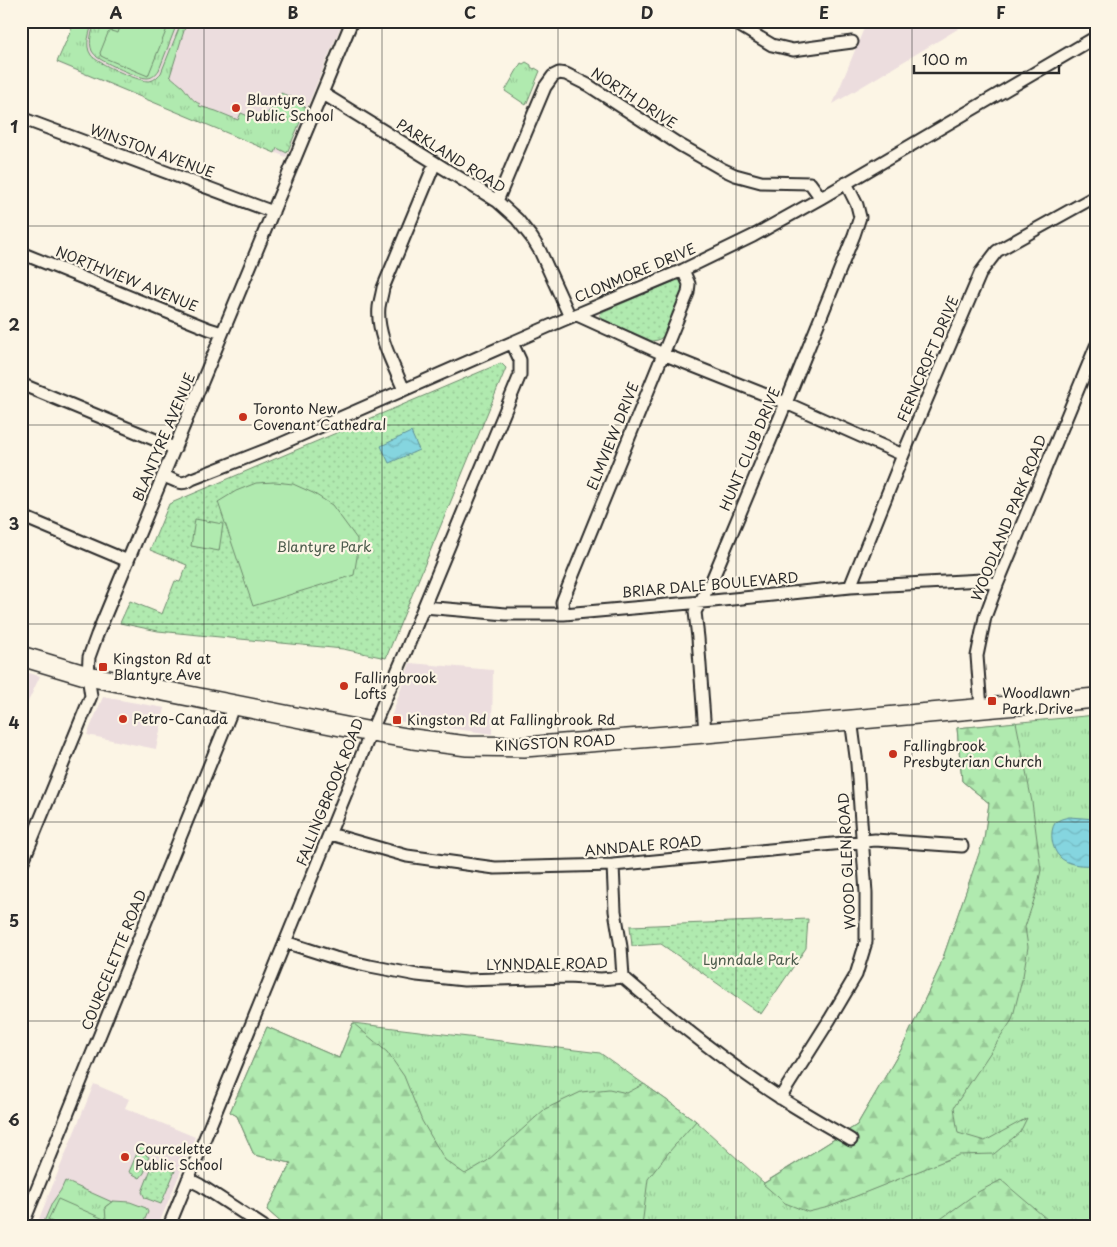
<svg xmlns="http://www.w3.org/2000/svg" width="1117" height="1247" viewBox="0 0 1117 1247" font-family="'Playpen Sans',sans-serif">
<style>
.built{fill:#ecddde}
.grass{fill:url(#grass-tufts);stroke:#6e8a6d}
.forest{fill:url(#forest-firs);stroke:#6e8a6d}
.park{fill:url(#park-dots);stroke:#6e8a6d}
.garden{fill:#b0eaaf;stroke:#6e8a6d}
.water{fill:url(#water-waves);stroke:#619197}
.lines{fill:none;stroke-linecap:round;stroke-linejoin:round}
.minor-casing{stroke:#2b2b2b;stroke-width:15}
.primary-casing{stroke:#2b2b2b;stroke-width:22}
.minor{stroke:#fcf5e5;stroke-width:11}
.primary{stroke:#fcf5e5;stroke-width:19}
.grid{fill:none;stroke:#2b2b2b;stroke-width:1;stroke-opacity:0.55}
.poi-dot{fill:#c8321e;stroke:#fcf5e5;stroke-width:2}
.labels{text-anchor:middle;stroke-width:4.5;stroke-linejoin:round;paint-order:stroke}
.street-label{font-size:14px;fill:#2b2b2b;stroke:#fcf5e5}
.poi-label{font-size:14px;fill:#2b2b2b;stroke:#fcf5e5;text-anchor:start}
.park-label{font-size:14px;fill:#4c5b4c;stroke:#fcf5e5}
.neatline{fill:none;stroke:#2b2b2b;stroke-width:2}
.grid-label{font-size:16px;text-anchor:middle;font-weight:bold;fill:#2b2b2b}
</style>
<defs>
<pattern id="grass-tufts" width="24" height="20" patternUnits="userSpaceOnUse" patternTransform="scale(1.25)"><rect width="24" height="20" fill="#b0eaaf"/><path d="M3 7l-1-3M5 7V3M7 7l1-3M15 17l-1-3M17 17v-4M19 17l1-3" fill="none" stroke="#98c997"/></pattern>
<pattern id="forest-firs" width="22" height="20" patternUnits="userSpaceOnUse" patternTransform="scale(1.25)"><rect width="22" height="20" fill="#b0eaaf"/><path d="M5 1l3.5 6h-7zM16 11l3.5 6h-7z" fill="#98c997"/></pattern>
<pattern id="park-dots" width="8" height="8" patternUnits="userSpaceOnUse" patternTransform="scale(1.25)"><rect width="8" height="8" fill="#b0eaaf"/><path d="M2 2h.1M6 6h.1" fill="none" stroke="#98c997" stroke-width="1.8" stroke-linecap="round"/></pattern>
<pattern id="water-waves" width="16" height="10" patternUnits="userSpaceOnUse" patternTransform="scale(1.25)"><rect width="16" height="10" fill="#85d5df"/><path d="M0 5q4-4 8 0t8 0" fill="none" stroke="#73b7c0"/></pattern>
</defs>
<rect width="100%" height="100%" fill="#fcf5e5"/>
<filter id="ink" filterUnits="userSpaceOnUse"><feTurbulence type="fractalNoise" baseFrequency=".02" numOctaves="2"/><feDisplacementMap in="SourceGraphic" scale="10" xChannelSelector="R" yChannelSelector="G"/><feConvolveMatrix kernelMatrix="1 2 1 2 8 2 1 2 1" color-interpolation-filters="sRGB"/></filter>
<g filter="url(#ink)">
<!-- built -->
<path class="built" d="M75,21h268l-57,136 -229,-94z
M867,21h104l-138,83z
M410,663l83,7 -1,64 -102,-14z
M21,671l19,5 -19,41z
M103,697l62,11 -9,41 -69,-14z
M94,1084l35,15 -4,9 70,29 -37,89h-122z"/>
<!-- grass -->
<path class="grass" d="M75,21h18c-3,11 -9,24 -2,34 5,8 47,26 57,26 6,0 9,-4 13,-8l21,-52h5l-17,55c4,4 9,7 13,11 5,6 9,14 17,17l-1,2 17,5 22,9 3,-7 19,8 15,-16 6,-12 22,9 -1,2 4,4 -19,45 -10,-5 -2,5 -218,-91z
M96,21h82l-19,49c-3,4 -6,8 -12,8 -9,0 -42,-15 -50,-21 -2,-2 -3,-3 -5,-6 -4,-10 0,-20 4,-30z
M526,62l5,3v2l3,2 1,-1 5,3 -14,34 -21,-14 16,-28 2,1z
M1096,715v511h-811l-18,-16 24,-47 -37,-8 -17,-39 -7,-4 37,-85 72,31 14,-35 247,30 96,68 68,62 93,-58 45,-77 37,-79 45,-129 5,-37 -27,-22 -5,-53z
M141,1144l9,4 -4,7 3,2 -4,8 2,1 -3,7 -4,5 -11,-6z
M65,1181l47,21 -7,5 3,19h-72v-2h7l9,-21 9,-13z"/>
<!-- forest -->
<path class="forest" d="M1016,722l16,80 9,68 -5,24 -11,33 3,20 -5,29 -11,44 -58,87 4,26 27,8 42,-23 -7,14 -26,22 -35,1 -130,52 -21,5 -23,-9 -22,-19 94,-59 45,-77 37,-79 45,-130 5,-36 -27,-22 -5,-53z
M353,1023l34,29 17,24 18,45 23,39 20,14 22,-13 58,-52 36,-17 28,-3 18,4 17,-9 52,37 -27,31 -21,27 -6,47h-357l-18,-16 24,-47 -37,-8 -17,-39 -7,-4 37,-85 72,31z
M1001,1180l54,46h-124l47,-34z"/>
<!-- park -->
<path class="park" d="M677,280l5,1 2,3 -1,5 -19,47 -6,4 -6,1 -52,-23v-4l2,-2z
M501,363l5,5 -120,290 -43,-9 -185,-18 -38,-8 10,-22 32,13 13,-33 5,1 7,-17 -37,-15 19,-46z
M808,919l-2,29 -45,66 -100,-70 -29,2 -2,-20z
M158,1164l17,7 -14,33 -16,-6 -3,-6 9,-23 4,1z"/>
<!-- garden -->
<path class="garden" d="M122,21h48l-22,55 -41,-17 -6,-3 -1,-3 8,-20 3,-2 7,2z
M275,482l18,2 20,9 19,12 25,34v18l-3,18 -101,31 -35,-104 18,-11 20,-8z
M195,519l28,5 -4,27 -28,-5z
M58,1199l48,21 -1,-13 8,-6 17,1 16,6 2,4 -6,14h-81l-13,-6z"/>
<!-- water -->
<path class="water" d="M411,432l8,18 -30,13 -8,-17z
M1069,817l27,2v45c-10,3 -30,1 -37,-8 -7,-7 -10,-24 -4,-33 4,-4 10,-5 14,-6z"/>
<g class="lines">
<!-- minor casing -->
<g class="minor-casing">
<path id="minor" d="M732,21l40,24 21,5 59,-8
M322,93l175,108 20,18 15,19 8,13 30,66
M21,118l252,94
M497,201l48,-114 8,-11 6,-3 7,1 22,11 92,60 42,24 13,6 26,7 49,1 11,15
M21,253l188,76 13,4
M577,315l86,39 123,49 117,52
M21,384l142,59 12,6
M404,390c-10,-24 -28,-56 -25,-83 1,-6 3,-13 4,-19l52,-125
M164,476c11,4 17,11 28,3l84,-33 285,-125 122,-51 70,-34 68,-38 275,-161
M21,516l107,45
M850,587l53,-132 78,-183 16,-21 99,-55
M424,607l82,7h58l149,-13 137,-14 132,-7 15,5
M564,614l-2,-12 126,-309 1,-9 -6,-14
M981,708l-4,-52 8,-39 12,-32 99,-239
M705,733l-7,-95 -3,-26 17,-32 74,-177 68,-168 6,-18 -3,-12 -11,-22
M330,834l77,22 88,12 118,-3 262,-25 87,6
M613,865l2,46 6,36 2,30
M21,866l70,-170 -3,-20 1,-19 8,-22 255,-614
M285,942l50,16 35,8 47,9 47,5 104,-3 33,2 22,-2c50,43 101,84 156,120 23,15 48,29 72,43
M780,1098l50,-79 26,-44 10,-33v-49l-9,-129 -6,-45
M188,1179l12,6 63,41
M22,1226l212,-521
M169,1226l202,-494 35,-81 14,-35 100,-241v-15l-8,-17"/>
</g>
<!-- primary casing -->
<g class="primary-casing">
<path id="primary" d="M21,656l67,20 283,56 42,7 54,7 57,1 181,-14 391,-35"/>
</g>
<!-- minor -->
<use href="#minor" class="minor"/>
<!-- primary -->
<use href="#primary" class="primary"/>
</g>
</g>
<!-- grid -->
<path class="grid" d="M204,21v1205M382,21v1205M558,21v1205M736,21v1205M912,21v1205M21,226h1075M21,425h1075M21,624h1075M21,822h1075M21,1021h1075"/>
<!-- markers -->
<g class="poi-dot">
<circle cx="236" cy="108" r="5"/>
<circle cx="243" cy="417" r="5"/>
<rect x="98" y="662" width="10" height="10" rx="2.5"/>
<circle cx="344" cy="686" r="5"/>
<rect x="987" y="696" width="10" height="10" rx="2.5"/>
<circle cx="123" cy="719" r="5"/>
<rect x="392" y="715" width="10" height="10" rx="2.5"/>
<circle cx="893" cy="754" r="5"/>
<circle cx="125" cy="1157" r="5"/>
</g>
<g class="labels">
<!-- street labels -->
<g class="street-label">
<text transform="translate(634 98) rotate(33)" y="5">NORTH DRIVE</text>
<text transform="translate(152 151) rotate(20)" y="5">WINSTON AVENUE</text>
<text transform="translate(451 156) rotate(32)" y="5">PARKLAND ROAD</text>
<text transform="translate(635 273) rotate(-23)" y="5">CLONMORE DRIVE</text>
<text transform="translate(127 279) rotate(22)" y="5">NORTHVIEW AVENUE</text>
<text transform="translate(928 359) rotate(-67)" y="5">FERNCROFT DRIVE</text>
<text transform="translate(613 436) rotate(-68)" y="5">ELMVIEW DRIVE</text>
<text transform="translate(164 437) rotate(-67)" y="5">BLANTYRE AVENUE</text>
<text transform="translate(750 449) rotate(-67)" y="5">HUNT CLUB DRIVE</text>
<text transform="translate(1009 518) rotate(-68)" y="5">WOODLAND PARK ROAD</text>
<text transform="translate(710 585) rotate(-5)" y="5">BRIAR DALE BOULEVARD</text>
<text transform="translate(555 743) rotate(-3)" y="5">KINGSTON ROAD</text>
<text transform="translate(330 792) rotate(-68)" y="5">FALLINGBROOK ROAD</text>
<text transform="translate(643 846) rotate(-5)" y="5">ANNDALE ROAD</text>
<text transform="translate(847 861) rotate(-93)" y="5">WOOD GLEN ROAD</text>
<text transform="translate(114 960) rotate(-68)" y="5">COURCELETTE ROAD</text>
<text transform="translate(547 964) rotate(-1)" y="5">LYNNDALE ROAD</text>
</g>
<!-- poi labels -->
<g class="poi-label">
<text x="246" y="105">Blantyre<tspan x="246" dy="16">Public School</tspan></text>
<text x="253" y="414">Toronto New<tspan x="253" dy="16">Covenant Cathedral</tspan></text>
<text x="113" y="664">Kingston Rd at<tspan x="113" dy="16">Blantyre Ave</tspan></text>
<text x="354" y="683">Fallingbrook<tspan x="354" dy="16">Lofts</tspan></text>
<text x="1002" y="698">Woodlawn<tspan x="1002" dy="16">Park Drive</tspan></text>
<text x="133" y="724">Petro-Canada</text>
<text x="407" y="725">Kingston Rd at Fallingbrook Rd</text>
<text x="903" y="751">Fallingbrook<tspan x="903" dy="16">Presbyterian Church</tspan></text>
<text x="135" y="1154">Courcelette<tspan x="135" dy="16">Public School</tspan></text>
</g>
<!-- park labels -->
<g class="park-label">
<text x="324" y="552">Blantyre Park</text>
<text x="751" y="965">Lynndale Park</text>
</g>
</g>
<!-- margin -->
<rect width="1117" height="1247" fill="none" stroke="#fcf5e5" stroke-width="55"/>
<!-- scale -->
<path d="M914 65v8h145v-8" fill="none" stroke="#2b2b2b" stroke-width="2.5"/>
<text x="922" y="65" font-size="15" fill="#2b2b2b" stroke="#fcf5e5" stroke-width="4" paint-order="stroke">100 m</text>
<rect x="28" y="28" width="1062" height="1192" class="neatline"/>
<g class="grid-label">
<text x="116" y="19">A</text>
<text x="293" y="19">B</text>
<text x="470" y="19">C</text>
<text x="647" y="19">D</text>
<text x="824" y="19">E</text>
<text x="1001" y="19">F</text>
<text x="14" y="133">1</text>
<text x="14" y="331">2</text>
<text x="14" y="530">3</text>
<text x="14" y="729">4</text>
<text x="14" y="927">5</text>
<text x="14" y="1126">6</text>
</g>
</svg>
